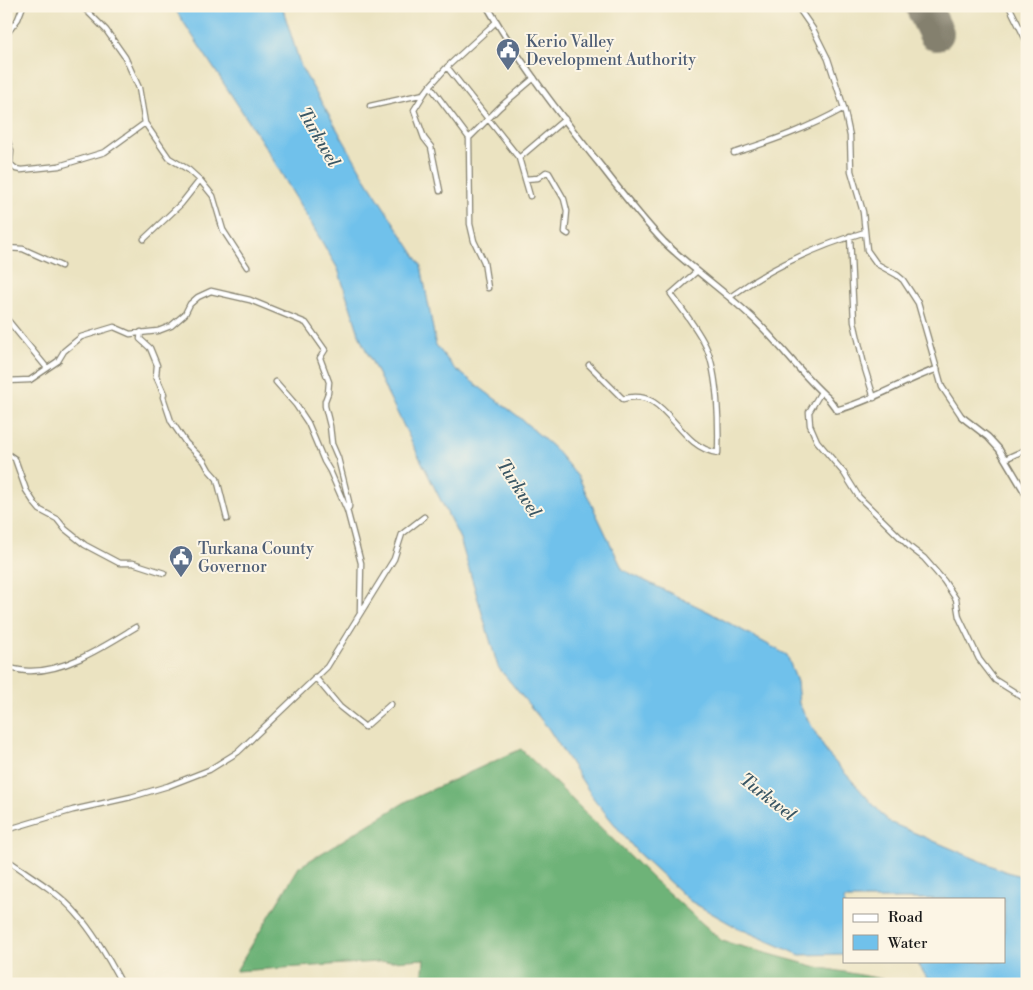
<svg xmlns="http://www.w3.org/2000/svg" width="1033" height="990" viewBox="0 0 1033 990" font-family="'Libre Bodoni',serif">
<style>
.forest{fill:#6eb378;stroke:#45684a}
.water{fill:#70c1eb;stroke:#466e84}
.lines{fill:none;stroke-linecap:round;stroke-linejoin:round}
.runway{stroke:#84806e;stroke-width:36}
.minor-casing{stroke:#84806e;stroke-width:7}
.tertiary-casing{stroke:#84806e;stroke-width:8}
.minor{stroke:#fff;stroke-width:4.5}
.tertiary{stroke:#fff;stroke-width:5}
.labels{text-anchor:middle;stroke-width:4;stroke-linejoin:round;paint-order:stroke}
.service-label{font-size:16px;fill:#4e5e75;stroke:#fcf5e5;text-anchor:start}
.water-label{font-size:18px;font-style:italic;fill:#395664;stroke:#fcf5e5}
</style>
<rect width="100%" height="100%" fill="#fcf5e5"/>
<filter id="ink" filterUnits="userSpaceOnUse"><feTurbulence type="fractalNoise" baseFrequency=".02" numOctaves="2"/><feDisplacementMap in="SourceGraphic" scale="10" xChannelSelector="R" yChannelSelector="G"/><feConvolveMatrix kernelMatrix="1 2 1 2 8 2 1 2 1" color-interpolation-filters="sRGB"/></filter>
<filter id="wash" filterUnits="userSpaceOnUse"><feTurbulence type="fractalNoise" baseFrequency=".0096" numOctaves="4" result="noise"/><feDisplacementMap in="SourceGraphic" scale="20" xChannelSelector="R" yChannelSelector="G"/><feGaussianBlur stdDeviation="1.12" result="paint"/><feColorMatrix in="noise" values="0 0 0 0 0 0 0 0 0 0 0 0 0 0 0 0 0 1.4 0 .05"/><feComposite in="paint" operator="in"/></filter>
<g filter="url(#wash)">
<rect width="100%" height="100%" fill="#ebe3c1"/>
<!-- forest -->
<path class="forest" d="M521,749l133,131 68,61 95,26 76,14 2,3h-473l2,-25 -188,12 63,-104 108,-66z"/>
<!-- water -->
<path class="water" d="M173,6h109l19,61 66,114 54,84 15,80 18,23 65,49 35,31 25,30 44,92 86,42 78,43 10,27 2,22 28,49 62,69 115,49 23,7v106h-96l-15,-23h88v-62h-160v55l-44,1 -64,-28 -46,-26 -53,-49 -43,-53 -46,-71 -50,-61 -38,-128 -99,-199 -23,-71 -70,-118z"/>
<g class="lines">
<!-- runway -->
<path class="runway" d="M923,6l13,27"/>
</g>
</g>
<g filter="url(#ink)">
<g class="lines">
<!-- minor casing -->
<g class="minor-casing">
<path id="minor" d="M797,6l16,23 15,30 16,49 6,28 1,35 12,41 4,38 10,14 20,11 6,5 15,23 24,84 20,30
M1009,6l18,36
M6,35l12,-16 5,-13
M447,67l72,91 11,38
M424,94l-10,16 10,28 7,9 9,44
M370,106l54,-12 6,-8
M145,123l24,35 20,12 11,10 13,16 10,34 24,37
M6,135l5,16 -1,13 -4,3
M469,138l31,-31 34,-29
M734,153c38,-12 75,-25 110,-45
M519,158l46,-39
M10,164l6,5 5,1 38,-4 46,-14 40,-29 -6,-35 -14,-31 -19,-27 -24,-24
M525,179l13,-1 8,-6 3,1 15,26 3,12 -2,21 3,2
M850,236l4,86 11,47 9,29
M144,239l37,-35 19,-24
M6,248l17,1 38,17
M488,288l-4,-26 -10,-21 -4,-17 -1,-86 -39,-52 17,-19 49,-45
M730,297c40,-29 88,-51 135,-65
M6,318l41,50
M141,332l-1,7 10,9 7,17 -1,11 8,18 -1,3 8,24 15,22 18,18 5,9 8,9 10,40
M589,365l34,34c45,-14 52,48 95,54 1,-29 0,-77 -11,-104 -8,-19 -24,-38 -36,-55l25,-22
M6,381l24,-1 28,-19 6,-10 17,-14 33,-10 16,7 28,-3 13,-5 14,-12 5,-10 8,-7 13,-6 39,9 56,23 19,27 -5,8 9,24 -1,11 -3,8v5l5,20 2,18 6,14 11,44v5l-2,3
M276,382l20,23 12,18 16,38 6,10 17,39 14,53 -1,49
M821,392l-12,20 1,13 7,16 27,32 15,24 52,51 13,10 20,23 12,18 3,18 20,42 16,21 32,20
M6,453l9,6 11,31 9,14 5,6 17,9 8,10 20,16 34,18h14l31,10
M1005,459l22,-10
M6,667c8,2 15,4 23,4 37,1 77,-26 107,-44
M315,677l25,30 25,20 26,-23
M6,830l67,-20 58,-13 37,-11 41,-16 29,-18 89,-85 67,-108 8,-25 22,-17
M6,859c24,17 51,32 70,54 18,20 33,46 46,71"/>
</g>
<!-- tertiary casing -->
<g class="tertiary-casing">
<path id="tertiary" d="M487,6c33,57 73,109 114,160 20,26 41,53 63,76 30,29 65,52 95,82 24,24 44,52 69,74l9,12c35,-9 66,-29 100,-41
M962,417l26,20 11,12 28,47"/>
</g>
<!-- minor -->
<use href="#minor" class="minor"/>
<!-- tertiary -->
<use href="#tertiary" class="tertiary"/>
</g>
</g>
<!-- icons -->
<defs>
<g id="civic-pin" transform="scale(1.25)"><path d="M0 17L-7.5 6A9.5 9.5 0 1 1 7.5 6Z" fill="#5c6f8a" stroke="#fcf5e5"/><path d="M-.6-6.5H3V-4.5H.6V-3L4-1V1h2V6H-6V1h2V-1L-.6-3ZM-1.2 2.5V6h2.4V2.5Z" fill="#fff"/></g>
</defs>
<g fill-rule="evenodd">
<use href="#civic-pin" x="508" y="50"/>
<use href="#civic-pin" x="181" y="557"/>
</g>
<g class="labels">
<!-- service labels -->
<g class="service-label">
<text x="526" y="47">Kerio Valley<tspan x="526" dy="18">Development Authority</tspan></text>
<text x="198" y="554">Turkana County<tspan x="198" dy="18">Governor</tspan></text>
</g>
<!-- water labels -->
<g class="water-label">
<text transform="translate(319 137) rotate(60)" y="6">Turkwel</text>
<text transform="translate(519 488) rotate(57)" y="6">Turkwel</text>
<text transform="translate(768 797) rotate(38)" y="6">Turkwel</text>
</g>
</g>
<!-- margin -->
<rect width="1033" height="990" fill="none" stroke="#fcf5e5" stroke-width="25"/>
<!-- legend -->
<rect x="843" y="898" width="162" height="65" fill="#fcf5e5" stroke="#a29e95"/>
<rect x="853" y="914" width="25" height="8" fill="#ffffff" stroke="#a29e95"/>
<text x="888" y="922" font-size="15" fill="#1c1c1c">Road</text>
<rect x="853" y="935" width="25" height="15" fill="#70c1eb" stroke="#a29e95"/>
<text x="888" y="948" font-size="15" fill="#1c1c1c">Water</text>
</svg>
